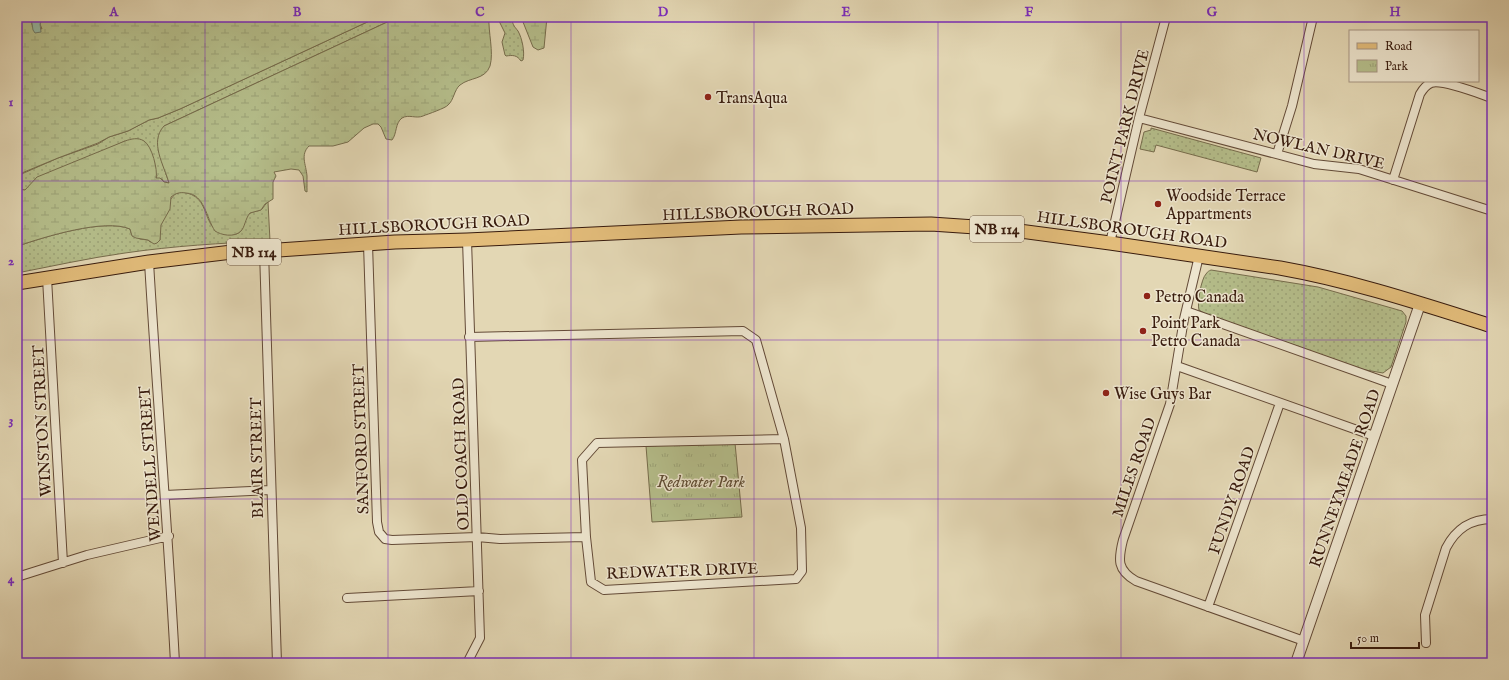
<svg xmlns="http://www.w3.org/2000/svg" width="1509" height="680" viewBox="0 0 1509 680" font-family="'IM FELL English',serif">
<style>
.grass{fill:url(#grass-dots);stroke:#766c4c}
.wetland{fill:url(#wetland-marsh);stroke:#766c4c}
.park{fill:url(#park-tufts);stroke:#766c4c}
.water{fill:#96baa7;stroke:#707a69}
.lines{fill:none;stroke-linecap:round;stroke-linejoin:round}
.minor-casing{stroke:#634a37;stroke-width:10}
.tertiary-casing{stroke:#634a37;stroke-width:12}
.primary-casing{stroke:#381b0d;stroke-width:15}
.minor{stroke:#ede5ce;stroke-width:8}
.tertiary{stroke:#ede5ce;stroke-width:10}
.primary{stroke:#e2bc7a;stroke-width:13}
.grid{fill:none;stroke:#7b2cbf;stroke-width:1;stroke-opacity:0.55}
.poi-dot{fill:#8f2418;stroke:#ede5ce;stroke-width:1.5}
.labels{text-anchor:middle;stroke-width:3;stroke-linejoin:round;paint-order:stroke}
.shield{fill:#ede5ce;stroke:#6e5847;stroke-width:1}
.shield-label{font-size:15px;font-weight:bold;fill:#381b0d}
.poi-label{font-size:16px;fill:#381b0d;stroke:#ede5ce;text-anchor:start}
.street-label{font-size:16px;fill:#381b0d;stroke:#ede5ce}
.park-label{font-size:16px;font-style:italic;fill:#5e4c33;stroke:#ede5ce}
.neatline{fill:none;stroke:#7b2cbf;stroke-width:1.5}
.grid-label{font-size:13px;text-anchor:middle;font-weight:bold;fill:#7b2cbf}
</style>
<defs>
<pattern id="grass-dots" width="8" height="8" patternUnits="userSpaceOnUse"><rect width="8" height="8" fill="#b5be8b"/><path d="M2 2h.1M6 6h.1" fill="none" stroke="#9ca377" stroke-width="1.8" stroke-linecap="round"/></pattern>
<pattern id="wetland-marsh" width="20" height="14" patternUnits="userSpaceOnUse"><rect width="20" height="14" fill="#b5be8b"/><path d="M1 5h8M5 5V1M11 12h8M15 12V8" fill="none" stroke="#9ca377"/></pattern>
<pattern id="park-tufts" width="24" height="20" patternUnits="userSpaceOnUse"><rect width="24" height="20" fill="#b5be8b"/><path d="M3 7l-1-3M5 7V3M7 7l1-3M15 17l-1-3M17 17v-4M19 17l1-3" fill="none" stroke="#9ca377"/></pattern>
</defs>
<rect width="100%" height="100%" fill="#e3d7b4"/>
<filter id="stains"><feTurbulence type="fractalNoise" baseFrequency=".005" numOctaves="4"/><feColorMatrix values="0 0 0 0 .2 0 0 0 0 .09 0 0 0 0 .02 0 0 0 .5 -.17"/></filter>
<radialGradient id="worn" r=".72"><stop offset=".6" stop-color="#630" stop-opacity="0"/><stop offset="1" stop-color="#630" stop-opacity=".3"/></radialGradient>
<!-- grass -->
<path class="grass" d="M378,17h20l-234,109 -4,30 9,27 -5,-1 -2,-3h-6l1,-4 -32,-34 -100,49 -8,-1v-13l41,-18 40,-14 11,-7 19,-6 21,-11 9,-2 22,-9z
M497,17h15c0,7 2,9 6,14 4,7 7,21 5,29l-2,1c-4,-6 -8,-6 -15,-5l-1,-1 -3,-13 3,-9z
M1151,128l110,30 -4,14 -101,-27 -2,7 -14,-3 4,-17 7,-2z
M181,192c34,3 17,40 47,42 4,1 8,1 12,-2 4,-4 4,-12 8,-17 3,-4 10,-3 14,-6 2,-2 3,-5 6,-7l2,39c-48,2 -97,5 -145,12 -36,5 -72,13 -108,20l1,-27c26,-9 87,-28 112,-17l1,4 9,6 8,1 2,2 10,-2c0,-6 -1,-11 1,-17 4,-8 9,-14 9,-23l5,-6z
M1211,270l107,17 84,24 4,5v6l-15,45 -8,6 -23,-4 -153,-54 -8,-5c-2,-6 2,-31 7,-36 2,-3 3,-3 5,-4z"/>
<!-- wetland -->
<path class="wetland" d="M17,17h14l1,8 10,4 -2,-5 3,-7h335l-198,92 -22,9 -9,2 -21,11 -19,6 -11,6 -40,15 -41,17z
M398,17h91c-1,15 5,35 1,49 -5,14 -20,11 -30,19 -6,5 -6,15 -12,20 -2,3 -20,9 -25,11 -7,3 -14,-2 -21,2 -7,5 -5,16 -10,22l-6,-1 -5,-12 -3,-3h-5l-9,4 -16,14 -15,4h-24c-9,9 -3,18 -2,30 0,5 0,10 0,16l-2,-1 -2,-15 -4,-6 -8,-1 -17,3 2,4 -3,6v17l-8,5 -4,6 -11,3c-5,6 -5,14 -9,18 -7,7 -20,4 -26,0 -9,-13 -10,-37 -29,-38 -6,-1 -10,0 -15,4l-1,12 -9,16 -1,15 -3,3 -3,1 -6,-4 -12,-2 -4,-2 -2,-7c-25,-11 -86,8 -112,17l-1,-57 8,1 12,-13 88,-36c6,-2 13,-4 19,0 8,5 14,29 12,37h4l4,4 5,1c-5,-18 -20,-41 -5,-57z
M521,17h26l-3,31 -6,2 -5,-3z"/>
<!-- park -->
<path class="park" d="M735,443l7,74 -90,5 -6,-76z"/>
<!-- water -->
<path class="water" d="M31,17h12l-3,7 1,8 -6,1 -2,-3z"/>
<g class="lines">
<!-- minor casing -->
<g class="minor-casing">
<path id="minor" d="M1139,118l175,46 45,5 133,42
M1277,154l15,-48 21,-89
M1393,180l27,-86c3,-5 6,-9 11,-11 11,-4 49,11 61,15
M1110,243l29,-125 27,-101
M368,244l9,278 2,10 6,7 7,1 85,-3 23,2 86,-2
M264,251l13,412
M1199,256l-15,63 -14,85 -47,136c-5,20 -6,30 13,41l168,60
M149,262c8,134 19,267 26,401
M47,278l16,285
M1186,311l206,73
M469,337l274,-6 13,9 28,99 17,89 1,43 -6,8 -192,11 -13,-8 -5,-45 -4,-77 15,-17 187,-4
M1177,366l197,70
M165,495l106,-5
M17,577l70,-22 82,-19
M347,598l132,-7
M1208,607l72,-204
M1426,643l-1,-28 21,-67c10,-19 24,-29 46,-29
M467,663l13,-25 -13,-398"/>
</g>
<!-- tertiary casing -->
<g class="tertiary-casing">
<path id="tertiary" d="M1296,663l124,-359"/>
</g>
<!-- primary casing -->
<g class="primary-casing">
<path id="primary" d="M17,283l132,-21 83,-10 32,-1 131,-9 72,-2 274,-13 190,-3 74,5 105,14 170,25c73,13 142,36 212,58"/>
</g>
<!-- minor -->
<use href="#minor" class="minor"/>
<!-- tertiary -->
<use href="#tertiary" class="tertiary"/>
<!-- primary -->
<use href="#primary" class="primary"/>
</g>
<!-- grid -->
<path class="grid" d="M205,17v646M388,17v646M571,17v646M754,17v646M938,17v646M1121,17v646M1304,17v646M17,181h1475M17,340h1475M17,499h1475"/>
<!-- markers -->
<g class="poi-dot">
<circle cx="708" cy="97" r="4"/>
<circle cx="1158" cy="204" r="4"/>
<circle cx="1147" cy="296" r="4"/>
<circle cx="1143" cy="331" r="4"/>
<circle cx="1106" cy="393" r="4"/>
</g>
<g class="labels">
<!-- shield labels -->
<g class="shield">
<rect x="970" y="216" width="54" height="26" rx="3"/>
<rect x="227" y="239" width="54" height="26" rx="3"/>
</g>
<g class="shield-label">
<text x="997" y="234">NB 114</text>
<text x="254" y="257">NB 114</text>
</g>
<!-- poi labels -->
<g class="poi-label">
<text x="716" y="103">TransAqua</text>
<text x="1166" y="201">Woodside Terrace<tspan x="1166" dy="18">Appartments</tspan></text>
<text x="1155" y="302">Petro Canada</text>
<text x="1151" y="328">Point Park<tspan x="1151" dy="18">Petro Canada</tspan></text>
<text x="1114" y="399">Wise Guys Bar</text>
</g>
<!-- street labels -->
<g class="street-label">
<text transform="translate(1124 126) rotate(-76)" y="6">POINT PARK DRIVE</text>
<text transform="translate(1319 148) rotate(13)" y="6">NOWLAN DRIVE</text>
<text transform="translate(758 211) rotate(-2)" y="6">HILLSBOROUGH ROAD</text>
<text transform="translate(434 224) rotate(-3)" y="6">HILLSBOROUGH ROAD</text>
<text transform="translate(1132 229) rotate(8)" y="6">HILLSBOROUGH ROAD</text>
<text transform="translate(41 421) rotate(-93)" y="6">WINSTON STREET</text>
<text transform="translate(360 439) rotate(-92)" y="6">SANFORD STREET</text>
<text transform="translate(460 454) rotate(-92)" y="6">OLD COACH ROAD</text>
<text transform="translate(256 458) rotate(-91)" y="6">BLAIR STREET</text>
<text transform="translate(149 464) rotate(-94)" y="6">WENDELL STREET</text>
<text transform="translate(1133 467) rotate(-71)" y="6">MILES ROAD</text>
<text transform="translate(1344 478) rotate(-71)" y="6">RUNNEYMEADE ROAD</text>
<text transform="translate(1231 500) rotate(-71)" y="6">FUNDY ROAD</text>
<text transform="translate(682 570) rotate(-2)" y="6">REDWATER DRIVE</text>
</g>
<!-- park labels -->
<g class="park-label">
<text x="701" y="487">Redwater Park</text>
</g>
</g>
<!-- margin -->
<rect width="1509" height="680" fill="none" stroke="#e3d7b4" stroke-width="44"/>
<!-- legend -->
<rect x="1349" y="30" width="130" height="52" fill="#ede5ce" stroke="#a59481"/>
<rect x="1357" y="43" width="20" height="6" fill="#e2bc7a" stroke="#a59481"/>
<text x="1385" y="50" font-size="12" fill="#381b0d">Road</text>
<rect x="1357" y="60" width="20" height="12" fill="url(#park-tufts)" stroke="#a59481"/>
<text x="1385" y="70" font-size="12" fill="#381b0d">Park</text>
<!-- scale -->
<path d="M1351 642v6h68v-6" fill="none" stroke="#381b0d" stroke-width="2"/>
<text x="1357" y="642" font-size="12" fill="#381b0d" stroke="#ede5ce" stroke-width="3" paint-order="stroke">50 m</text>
<rect x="22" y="22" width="1465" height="636" class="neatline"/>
<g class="grid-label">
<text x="114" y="16">A</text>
<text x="297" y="16">B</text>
<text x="480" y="16">C</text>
<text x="663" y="16">D</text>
<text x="846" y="16">E</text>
<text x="1029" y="16">F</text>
<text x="1212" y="16">G</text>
<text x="1395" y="16">H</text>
<text x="11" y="106">1</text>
<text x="11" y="265">2</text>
<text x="11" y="424">3</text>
<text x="11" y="583">4</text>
</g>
<rect width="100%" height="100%" filter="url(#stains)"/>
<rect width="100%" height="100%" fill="url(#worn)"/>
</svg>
